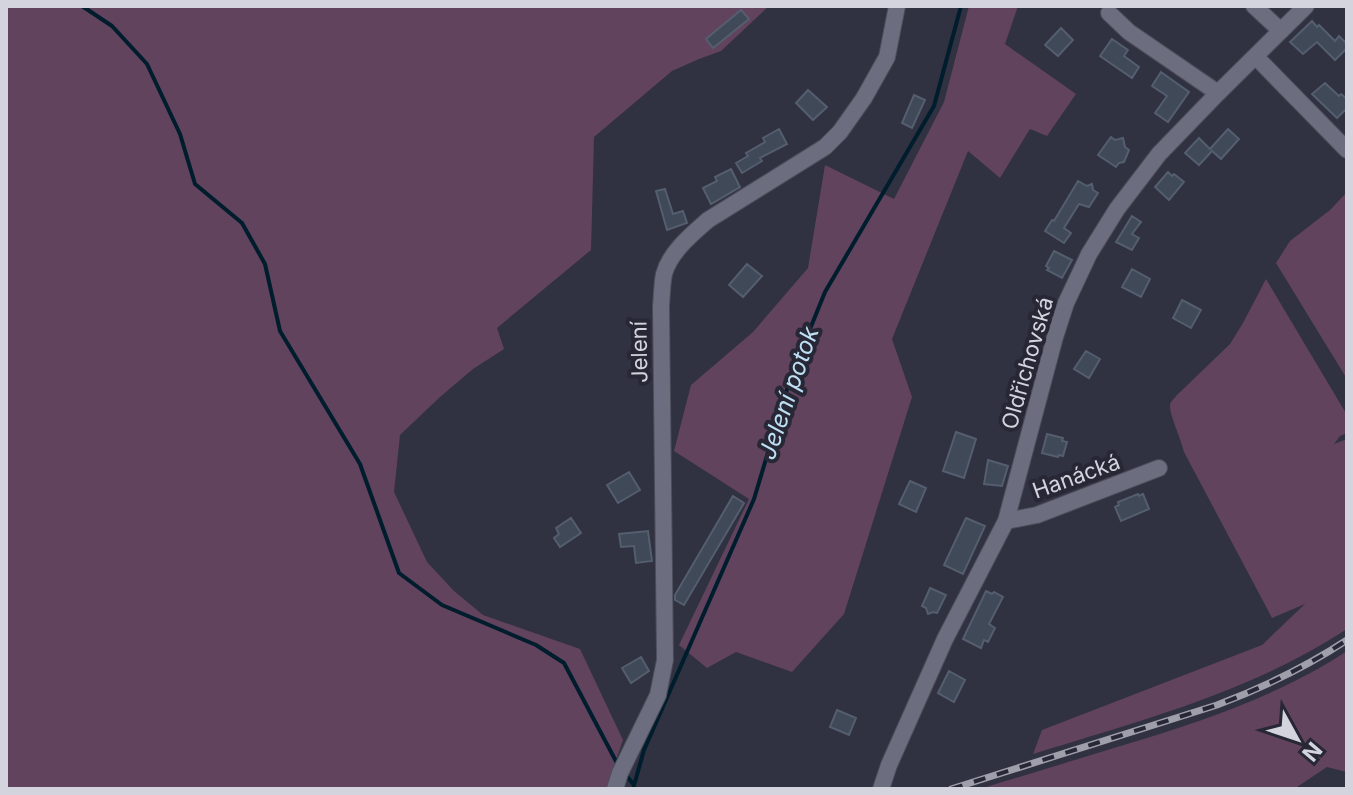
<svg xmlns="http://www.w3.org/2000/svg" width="1353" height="795" viewBox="0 0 1353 795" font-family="Inter,sans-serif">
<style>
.green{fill:#61435e}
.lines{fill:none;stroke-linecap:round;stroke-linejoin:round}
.stream{stroke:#001d2d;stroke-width:4}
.building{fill:#3f4958;stroke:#545e6e;stroke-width:2}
.minor-casing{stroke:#4c4d5a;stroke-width:18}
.minor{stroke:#6c6d7f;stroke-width:16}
.rail-casing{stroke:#9e9fab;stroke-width:7}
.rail{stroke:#272736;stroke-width:4;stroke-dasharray:12;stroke-linecap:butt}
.labels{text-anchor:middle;stroke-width:8;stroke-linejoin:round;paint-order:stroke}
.street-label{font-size:22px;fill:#d3d4de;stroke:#272736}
.water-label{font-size:24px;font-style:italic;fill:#bfe0f4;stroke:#272736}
</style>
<rect width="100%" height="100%" fill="#303141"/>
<!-- green -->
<path class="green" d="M6,6h763l-48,45 -22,8 -27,12 -78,66 -3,113 -94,78 7,21 -31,20 -33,28 -40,38 -6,57 33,70 27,29 29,24 97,34 43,91 -17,49h-600z
M969,6h49l-13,38 71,50 -29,42 -17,-7 -30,49 -32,-27 -76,188 20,58 -68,217 -52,58 -56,-20 -29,16 -28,-23 70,-146 -75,-48 17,-66 62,-53 55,-64 17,-103 69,34 50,-97z
M1347,192v187l-71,-116 14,-22 40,-31z
M1266,279l81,136v18l-7,3 -6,8 13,-5v190c-96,63 -205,91 -314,125l9,-24 220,-85 43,-41 -33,14 -88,-166c-2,-10 -15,-39 -14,-46 0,-5 4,-7 7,-11l53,-51 13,-21z
M1347,651v121l-20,-5 -33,22h-314c49,-15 98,-30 147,-45 76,-23 153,-49 220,-93z"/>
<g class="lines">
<!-- stream -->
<path class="stream" d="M82,6l30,20 35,38 33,70 15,50 47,39 23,41 15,67 80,133 39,109 43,32 94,40 28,18 54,102
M626,775l8,10
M633,789l11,-39 110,-251 37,-123 34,-84 109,-186 27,-100"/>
</g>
<!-- building -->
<path class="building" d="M741,10l8,9 -36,29 -7,-9z
M1312,21l5,6 2,-2 16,16 4,-5 8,8v4l-12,12 -18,-18 -14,12 -13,-12z
M1061,28l12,12 -15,16 -13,-11z
M1112,39l16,11 -4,6 15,11 -7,11 -32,-22z
M1161,72l28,20 -21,30 -13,-9 12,-17 -15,-10z
M1325,83l14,13 2,-2 6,5v9l-10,10 -25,-24z
M808,90l19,17 -14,13 -17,-17z
M914,95l11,5 -13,28 -10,-5z
M779,129l8,15 -27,14 2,3 -20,12 -6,-10 12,-7 -2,-3 19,-11 -2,-4z
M1228,129l11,10 -18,20 -9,-8 -13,14 -14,-12 14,-15 11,11z
M1111,137l4,3 8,-2 2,9 4,3 -5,12 -5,1 -3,4 -18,-12z
M731,169l9,18 -29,17 -8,-16 14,-7 -2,-4z
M1168,172l4,4 2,-2 10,8 -15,18 -14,-13z
M1078,181l9,5 5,-2 1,6 5,3 -9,14 -10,-3 -15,24 7,5 -7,10 -19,-12 7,-11 2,1z
M665,189l8,25 10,-3 4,12 -20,7 -11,-39z
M1132,216l9,6 -9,12 7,4 -7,12 -16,-8z
M1054,251l18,9 -10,18 -15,-8 2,-2 -3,-2z
M747,264l15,12 -19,21 -14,-12z
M1132,269l18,10 -9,18 -19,-10z
M1182,300l19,10 -10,18 -18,-10z
M1086,351l14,8 -11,19 -15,-9z
M956,432l20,7 -12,39 -21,-7z
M1047,434l16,4 -1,3 5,1 -4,14 -4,-1 -1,2 -16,-4z
M988,460l20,6 -6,20 -18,-2z
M629,472l11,18 -22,13 -11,-18z
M910,481l16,7 -10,24 -17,-8z
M1138,494l1,2 4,-2 6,15 -28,12 -6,-14 4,-2 -1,-3z
M733,496l11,7 -60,102 -9,-5v-5z
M571,518l10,15 -21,14 -6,-9 5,-4 -3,-6z
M966,518l19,8 -22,48 -19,-9z
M648,531l4,30 -16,2 -2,-17 -13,1 -2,-13z
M930,588l16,7 -9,18 -4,-1 -5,2 -2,-6 -4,-2z
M986,591l6,3 2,-2 9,5 -14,27 6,4 -7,14 -4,-2 -3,8 -18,-9z
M641,657l8,14 -18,12 -9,-15z
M949,671l16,9 -11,22 -16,-9z
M837,710l19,8 -7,17 -19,-8z"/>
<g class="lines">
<!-- minor casing -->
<g class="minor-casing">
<path id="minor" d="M1254,6l27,25
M1109,13l20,19 89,61
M1256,57l91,93
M1006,521l31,-6 122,-47
M615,789l5,-16 38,-78 7,-35 -4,-354c1,-11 1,-22 3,-32 6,-22 28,-40 44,-54l117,-73 15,-15 24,-34 23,-41 10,-51
M881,789l8,-24 56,-126 61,-118 49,-184 11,-34 23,-49 28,-45 42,-55 59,-61 88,-87"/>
</g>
<!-- minor -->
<use href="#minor" class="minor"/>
<!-- rail casing -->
<g class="rail-casing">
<path id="rail" d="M951,789l266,-84c45,-17 89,-38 130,-65"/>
</g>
<!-- rail -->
<use href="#rail" class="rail"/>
</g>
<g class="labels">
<!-- street labels -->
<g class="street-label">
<text transform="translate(639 352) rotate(-91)" y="8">Jelení</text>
<text transform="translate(1027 363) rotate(-74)" y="8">Oldřichovská</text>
<text transform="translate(1076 476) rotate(-20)" y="8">Hanácká</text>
</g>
<!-- water labels -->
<g class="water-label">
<text transform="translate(789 393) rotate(-71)" y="8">Jelení potok</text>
</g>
</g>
<!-- border -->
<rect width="1353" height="795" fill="none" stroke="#d3d4de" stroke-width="16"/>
<!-- north arrow -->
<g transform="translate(1297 739) rotate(130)" stroke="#272736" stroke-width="6" paint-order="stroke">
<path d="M0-6L14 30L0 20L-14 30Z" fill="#d3d4de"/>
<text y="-12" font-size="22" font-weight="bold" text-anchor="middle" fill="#d3d4de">N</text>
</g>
</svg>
